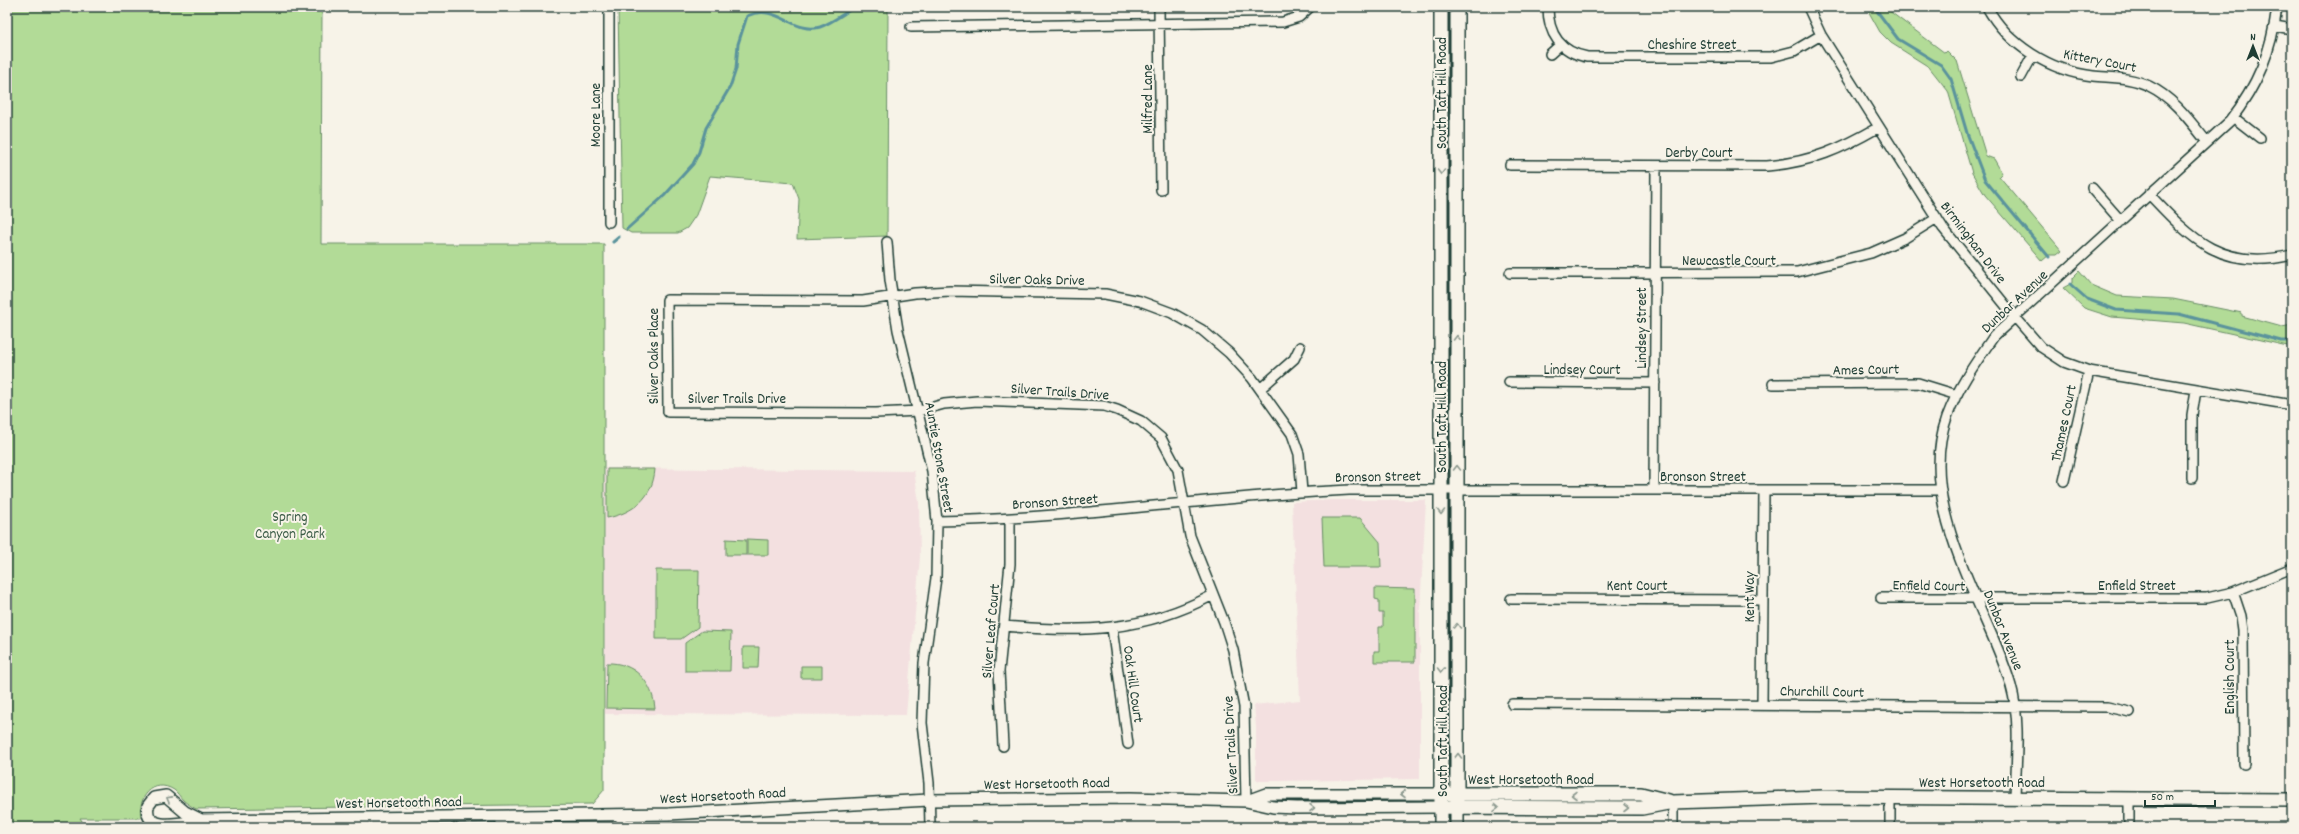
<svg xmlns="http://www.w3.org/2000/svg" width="2299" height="834" viewBox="0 0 2299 834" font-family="Dekko,sans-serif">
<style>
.built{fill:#f3e0e0}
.green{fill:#b2db97;stroke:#688c66}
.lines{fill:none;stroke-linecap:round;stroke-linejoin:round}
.stream{stroke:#5a939c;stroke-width:3}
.minor-casing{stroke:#1f3d34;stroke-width:12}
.tertiary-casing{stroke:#1f3d34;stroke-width:14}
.secondary-casing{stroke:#1f3d34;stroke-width:16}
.minor{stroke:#f7f3e8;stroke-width:9}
.tertiary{stroke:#f7f3e8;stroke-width:11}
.secondary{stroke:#f7f3e8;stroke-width:13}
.oneway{stroke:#8b988e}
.labels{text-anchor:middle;stroke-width:4;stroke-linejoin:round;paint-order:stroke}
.street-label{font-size:15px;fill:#1f3d34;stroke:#f7f3e8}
.park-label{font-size:15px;fill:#3c5d48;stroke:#f7f3e8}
</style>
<rect width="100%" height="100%" fill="#f7f3e8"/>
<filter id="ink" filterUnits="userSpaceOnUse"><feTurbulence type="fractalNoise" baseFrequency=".025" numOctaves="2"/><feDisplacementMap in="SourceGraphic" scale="8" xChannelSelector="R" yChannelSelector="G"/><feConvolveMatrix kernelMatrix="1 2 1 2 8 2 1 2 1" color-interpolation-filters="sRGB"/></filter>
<g filter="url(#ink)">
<!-- built -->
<path class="built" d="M605,468l309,3 5,31 1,55 -14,158 -301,-1z
M1332,500h94l-6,111v168l-141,2h-20l-3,-2v-52l-2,-22 46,-5 -8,-198z"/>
<!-- green -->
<path class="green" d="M7,7h315l-1,237h283v546l-12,14 -396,5c-5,-3 -10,-6 -13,-9 -3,-3 -6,-8 -9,-10 -21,-13 -37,8 -33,28h-61l6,9h-79z
M618,7h270l-1,229 -90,3 2,-40 -6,-16 -83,-7 -14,39 -9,13 -9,5h-47l-9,-5z
M1866,7h21l1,3 57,43 2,-2 10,10 29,95 8,3 8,14 -3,3 63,75 -5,4h-8l-7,6 -57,-66 -13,-22 -24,-82 -19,-24 -38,-24 -11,-11z
M2079,271l12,14 26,11 56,3 69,14v3l40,11 10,-2v22l-108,-24 -72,-6 -28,-9 -21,-20 9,-5v-5z
M607,469h48c-2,29 -22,44 -48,49z
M1322,518h38l20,24 1,25h-57z
M726,539l20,1v15h-20z
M747,539l21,1v15h-21z
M656,570h43l-1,57 -17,12h-25z
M1375,588l40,1v73h-41v-11h5v-24h4v-14h-4v-13l-4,-1z
M702,631l29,1 -1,39h-45v-28z
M743,647h16l-1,21h-15z
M607,663c27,-1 46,19 48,46l-49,-1z
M801,666h21v12h-21z"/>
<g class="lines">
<!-- stream -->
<path class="stream" d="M1874,7l24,32 43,26 10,14 16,54 18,47 64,77
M627,229l37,-33 29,-32 6,-12 7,-24 24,-41 6,-18 2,-25 9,-28c30,-14 46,19 73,11 12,-4 24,-14 35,-20
M613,242l6,-5
M2070,284l17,15 29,11 63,4 102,27h11"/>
<!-- minor casing -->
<g class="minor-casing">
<path id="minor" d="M609,7v215
M1159,7l2,183
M1548,7c0,26 12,45 39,50h184l23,-6 27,-16
M1808,7l13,28 122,193 72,89 26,30 23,15 25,9 203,34
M1987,7c21,38 63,64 106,69 19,2 38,1 56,10 25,12 41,35 58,56
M2275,26l17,3
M911,27l372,-5 16,-5 11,-10
M1550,54l10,-9
M2021,77l12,-22
M2233,117l27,21
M1510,165l257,1c45,-4 74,-17 112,-39
M2092,188l29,33
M2149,194c44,47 74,77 143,61
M887,242l3,38 8,50 34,141 5,50 -1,57 -12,85 -2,60 7,60 1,44
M1510,273l287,-1 74,-19 34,-15 32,-20
M1509,382l146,1
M1773,384l145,-1 39,12
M1260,389l34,-30 6,-12
M2192,478v-63l4,-25
M2064,481l25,-110
M1654,490l2,-324
M937,521c138,-2 274,-25 412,-31h592
M2233,592l8,24 2,15 1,133
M1881,598h326l26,-6 59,-24
M1511,599l252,1
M1004,626c77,7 139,6 209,-31
M1112,628l16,116
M1512,704l595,3 23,5
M1762,705l2,-215
M1003,746l-4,-75 11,-107v-45
M1890,797v30
M2015,797c1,-36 6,-76 -4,-111 -7,-25 -18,-48 -28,-71 -25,-59 -60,-132 -36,-198 11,-30 29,-55 47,-81l236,-215c27,-35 42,-70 47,-114
M2129,798v29
M1246,801l-2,-94 -11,-57 -9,-28 -34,-86 -12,-66 -17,-32 -20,-17 -24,-11 -13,-4 -127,-5 -33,3 -25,7 -43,2 -208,-1 -1,-112 196,1 52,-8 35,-2 155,3 35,7 32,12 30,17 27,23 23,25 40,56 7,20 3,38
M501,817v10
M621,827v-12
M1673,827v-25"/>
</g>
<!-- tertiary casing -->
<g class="tertiary-casing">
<path id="tertiary" d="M1247,801l19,-7h176
M201,820l-16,-8 -19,-16 -12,2 -6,8c-5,28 37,16 53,14l468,-6 260,-14 201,-2 116,3 27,6 24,1 144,-1"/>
</g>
<!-- secondary casing -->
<g class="secondary-casing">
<path id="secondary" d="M1441,7v820
M1457,7v820
M1449,794h192l28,7
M1441,807l201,1 31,-6 150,-5 469,3"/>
</g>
<!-- minor -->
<use href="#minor" class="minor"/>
<!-- tertiary -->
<use href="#tertiary" class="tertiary"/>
<!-- secondary -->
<use href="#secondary" class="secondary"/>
</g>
<!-- one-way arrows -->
<defs><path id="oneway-chevron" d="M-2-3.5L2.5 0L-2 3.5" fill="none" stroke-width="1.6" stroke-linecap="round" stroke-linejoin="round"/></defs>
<g class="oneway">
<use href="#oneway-chevron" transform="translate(1441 172) rotate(90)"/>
<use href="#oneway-chevron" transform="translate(1457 338) rotate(-90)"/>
<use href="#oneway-chevron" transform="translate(1457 468) rotate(-90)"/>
<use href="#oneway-chevron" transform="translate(1441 512) rotate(90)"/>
<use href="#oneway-chevron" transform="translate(1457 626) rotate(-90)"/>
<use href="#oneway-chevron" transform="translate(1441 670) rotate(90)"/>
<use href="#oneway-chevron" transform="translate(1458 756) rotate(-90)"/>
<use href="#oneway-chevron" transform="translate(1403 794) rotate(180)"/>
<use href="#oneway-chevron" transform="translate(1574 795) rotate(-180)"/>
<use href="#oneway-chevron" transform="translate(169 799) rotate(-151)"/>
<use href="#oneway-chevron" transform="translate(1312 808)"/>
<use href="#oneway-chevron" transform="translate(1496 808) rotate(1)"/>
<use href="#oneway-chevron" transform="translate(1626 808)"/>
</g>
</g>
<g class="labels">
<!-- street labels -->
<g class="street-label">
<text x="1692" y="49">Cheshire Street</text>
<text transform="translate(2100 60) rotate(11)" y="5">Kittery Court</text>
<text transform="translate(1441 93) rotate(-90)" y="5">South Taft Hill Road</text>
<text transform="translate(1147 99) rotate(-90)" y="5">Milfred Lane</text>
<text transform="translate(595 115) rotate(-90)" y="5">Moore Lane</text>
<text x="1699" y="157">Derby Court</text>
<text transform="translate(1974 242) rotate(53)" y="5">Birmingham Drive</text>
<text x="1729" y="265">Newcastle Court</text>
<text transform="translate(1037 279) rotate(1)" y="5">Silver Oaks Drive</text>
<text transform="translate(2014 301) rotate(-43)" y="5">Dunbar Avenue</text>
<text transform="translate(1641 328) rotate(-90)" y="5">Lindsey Street</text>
<text transform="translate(653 356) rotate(-90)" y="5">Silver Oaks Place</text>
<text x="1582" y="374">Lindsey Court</text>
<text transform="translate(1866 369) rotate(-1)" y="5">Ames Court</text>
<text transform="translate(1060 391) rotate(4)" y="5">Silver Trails Drive</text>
<text x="737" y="403">Silver Trails Drive</text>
<text transform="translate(1441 417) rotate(-90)" y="5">South Taft Hill Road</text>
<text transform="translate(2063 423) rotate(-78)" y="5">Thames Court</text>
<text transform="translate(940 457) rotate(80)" y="5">Auntie Stone Street</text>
<text transform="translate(1378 476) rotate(-1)" y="5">Bronson Street</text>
<text x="1703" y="481">Bronson Street</text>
<text transform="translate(1055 501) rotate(-4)" y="5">Bronson Street</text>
<text x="1637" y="590">Kent Court</text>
<text transform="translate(1929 585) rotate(1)" y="5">Enfield Court</text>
<text x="2137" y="590">Enfield Street</text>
<text transform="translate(1749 597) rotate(-90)" y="5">Kent Way</text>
<text transform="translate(2004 630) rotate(68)" y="5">Dunbar Avenue</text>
<text transform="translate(990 631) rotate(-85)" y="5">Silver Leaf Court</text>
<text transform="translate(2229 677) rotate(-90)" y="5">English Court</text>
<text transform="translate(1134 684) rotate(82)" y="5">Oak Hill Court</text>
<text transform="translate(1822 691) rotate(1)" y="5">Churchill Court</text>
<text transform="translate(1442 741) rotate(-90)" y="5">South Taft Hill Road</text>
<text transform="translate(1230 745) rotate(-93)" y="5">Silver Trails Drive</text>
<text x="1531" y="784">West Horsetooth Road</text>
<text x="1982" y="787">West Horsetooth Road</text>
<text transform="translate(1047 783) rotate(-1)" y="5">West Horsetooth Road</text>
<text transform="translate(723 795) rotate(-3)" y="5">West Horsetooth Road</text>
<text transform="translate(399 802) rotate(-1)" y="5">West Horsetooth Road</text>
</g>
<!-- park labels -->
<g class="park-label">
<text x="290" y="521">Spring<tspan x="290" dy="17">Canyon Park</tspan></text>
</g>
</g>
<!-- margin -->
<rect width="2299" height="834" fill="none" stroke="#f7f3e8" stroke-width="24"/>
<rect x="12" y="12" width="2275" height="810" fill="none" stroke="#1f3d34" stroke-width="1.5" filter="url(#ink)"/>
<!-- north arrow -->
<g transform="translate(2253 46)" stroke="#f7f3e8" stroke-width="3" paint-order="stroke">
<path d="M0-3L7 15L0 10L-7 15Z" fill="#1f3d34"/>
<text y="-6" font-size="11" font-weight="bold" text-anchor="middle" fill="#1f3d34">N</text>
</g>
<!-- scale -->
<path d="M2145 800v6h70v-6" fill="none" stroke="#1f3d34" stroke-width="2"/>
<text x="2151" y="800" font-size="12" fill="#1f3d34" stroke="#f7f3e8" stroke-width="3" paint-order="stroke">50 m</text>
</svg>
